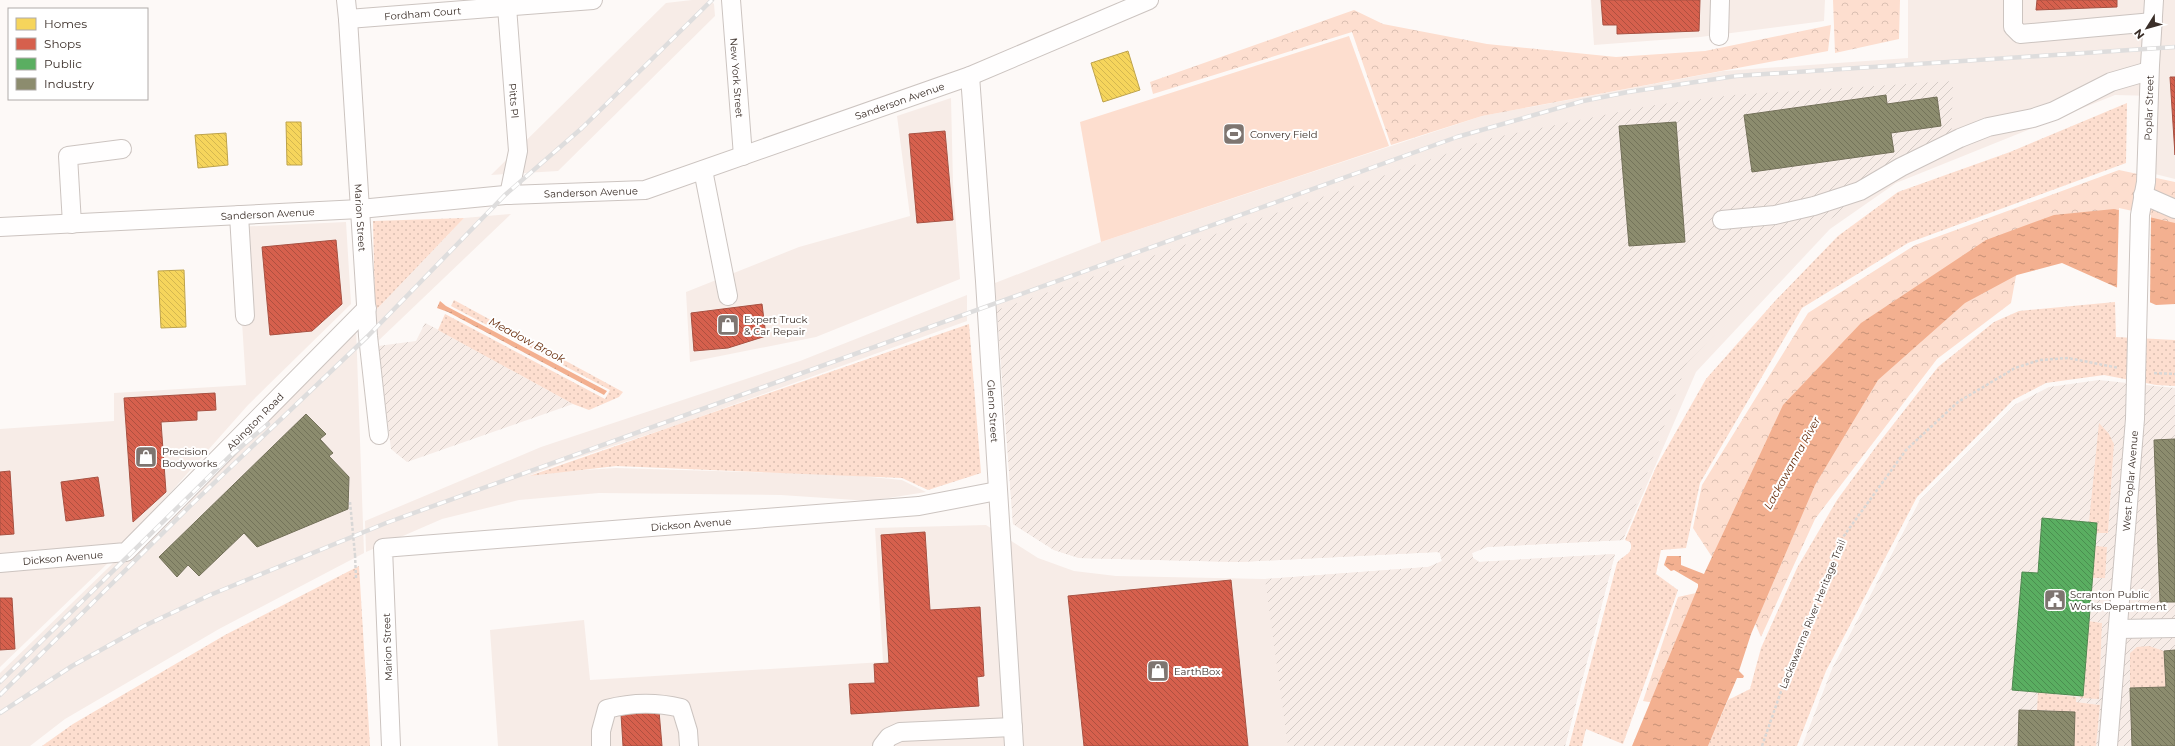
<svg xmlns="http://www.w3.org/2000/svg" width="2175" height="746" viewBox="0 0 2175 746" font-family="Montserrat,sans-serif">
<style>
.built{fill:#f7ece7}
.industrial{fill:url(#industrial-furrows);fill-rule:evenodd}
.grass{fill:url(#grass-dots)}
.forest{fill:url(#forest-crowns)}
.pitch{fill:#fddecf}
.water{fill:url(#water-ripples)}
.pier{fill:#fdf9f7}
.homes{fill:url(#homes-back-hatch);stroke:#bea34c}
.shops{fill:url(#shops-back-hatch);stroke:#a75142}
.public{fill:url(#public-back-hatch);stroke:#508850}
.industry{fill:url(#industry-back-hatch);stroke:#737059}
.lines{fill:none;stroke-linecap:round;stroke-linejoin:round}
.minor-casing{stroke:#ccc4c0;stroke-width:20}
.path{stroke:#d8d7d6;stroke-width:2.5;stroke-dasharray:3 2;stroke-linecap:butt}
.minor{stroke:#fffefe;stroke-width:18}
.rail-casing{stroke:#dedddd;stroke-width:4.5}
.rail{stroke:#fff;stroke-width:3;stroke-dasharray:9;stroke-linecap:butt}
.path-bridge{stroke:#d8d7d6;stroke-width:2.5;stroke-dasharray:3 2;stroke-linecap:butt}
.labels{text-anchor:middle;stroke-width:4;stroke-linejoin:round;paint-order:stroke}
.street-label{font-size:10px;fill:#3a2e28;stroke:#fff}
.poi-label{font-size:10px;fill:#3a2e28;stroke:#fff;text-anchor:start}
.water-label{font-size:11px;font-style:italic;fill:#6b300f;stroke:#fff}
</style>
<defs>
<pattern id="industrial-furrows" width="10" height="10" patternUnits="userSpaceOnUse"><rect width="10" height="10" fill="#f7ece7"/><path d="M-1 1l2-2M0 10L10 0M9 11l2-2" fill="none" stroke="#d4cbc6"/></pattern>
<pattern id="grass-dots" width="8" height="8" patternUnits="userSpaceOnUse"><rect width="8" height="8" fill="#fddecf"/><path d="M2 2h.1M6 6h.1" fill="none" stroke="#dabfb2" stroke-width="1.8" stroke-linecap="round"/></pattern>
<pattern id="forest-crowns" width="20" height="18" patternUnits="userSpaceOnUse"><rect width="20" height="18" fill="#fddecf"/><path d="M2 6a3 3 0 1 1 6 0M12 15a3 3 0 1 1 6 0" fill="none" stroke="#dabfb2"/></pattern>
<pattern id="water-ripples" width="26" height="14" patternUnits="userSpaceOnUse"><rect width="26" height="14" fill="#f3b090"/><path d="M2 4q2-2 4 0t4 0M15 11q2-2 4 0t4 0" fill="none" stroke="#c69076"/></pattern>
<pattern id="homes-back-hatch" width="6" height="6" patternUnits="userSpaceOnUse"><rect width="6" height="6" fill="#f6d55c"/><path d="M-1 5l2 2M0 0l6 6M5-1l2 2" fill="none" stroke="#d4b750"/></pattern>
<pattern id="shops-back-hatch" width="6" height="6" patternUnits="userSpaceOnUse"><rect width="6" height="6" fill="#d6604d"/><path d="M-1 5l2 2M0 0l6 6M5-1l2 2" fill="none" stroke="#af5040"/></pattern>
<pattern id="public-back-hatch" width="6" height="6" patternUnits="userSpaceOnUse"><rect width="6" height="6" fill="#5aae61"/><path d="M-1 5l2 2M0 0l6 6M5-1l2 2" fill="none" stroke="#4b8e50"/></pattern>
<pattern id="industry-back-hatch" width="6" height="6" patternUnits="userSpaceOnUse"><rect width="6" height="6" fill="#8c8c6e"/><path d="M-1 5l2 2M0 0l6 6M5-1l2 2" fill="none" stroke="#73735a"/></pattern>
</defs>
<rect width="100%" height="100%" fill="#fdf9f7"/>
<!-- built -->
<path class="built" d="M692,0h18l4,4 1,12 -157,155 -67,4 175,-172z
M1591,0h234l-1,21 -124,16 -106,8z
M1908,0h267v179l-20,-5 1,-78 -41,-1 -219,88 -66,46 -134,143 -73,168 -136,7 -15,6 1,5 6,4 136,-8 -50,192h-1067l-8,-116 94,-10 6,60 293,-18 -8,-134 111,-3 52,33 36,13 42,5 149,3 163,-12 9,-2 5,-4 -2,-8 -3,-1 -198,10 -160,-4 -25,-8 -41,-26 -18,-241 106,-41 381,-126 241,-45 185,-13z
M951,98l2,86 7,95 -144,58 -126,25 -4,-70 113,-45 111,-31 -13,-100z
M511,214l-134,128 -2,-31 89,-93z
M346,222l5,82 -103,101 -140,158 -108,104v-238l114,-8v-28l132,-8 -10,-158z
M967,295v26l-290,104 -113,37 -36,14 38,-5 50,-3 234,7 52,5 24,12 -56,9 -89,-6 -182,-2 -80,7 -77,19 -76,33 -1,-31 176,-74 259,-86z
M356,327l8,226 -145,76 -154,90 -35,27h-30v-73z"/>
<!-- industrial -->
<path class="industrial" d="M1953,81l-2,68 -54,23 -79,56 -131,135 -64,177 -136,7 -15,6 1,5 6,4 136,-8 -50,192h-277l-23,-167 163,-12 14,-6 -2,-8 -3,-1 -198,10 -160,-4 -25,-8 -41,-26 -16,-214 495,-172 156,-32 85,-11z
M425,323l10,5 138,76 -166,58 -16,-13 -13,-103 38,-5z
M2099,380l76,8v358h-79l4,-41 -24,-3v-5l-37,-5 -2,18 38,2 -1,34h-272l30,-77 88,-169 96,-96 33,-17zM2109,434l5,10 -6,89h-11v-10l-8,-1zM2089,621l13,2 -3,71 -18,2z"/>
<!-- grass -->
<path class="grass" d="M2127,103l-1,60 -218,80 -106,65 -102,175 -14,65 -25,2 -5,24 22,16 -55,154 -37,-15 -4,17h-13l48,-183c5,-8 18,-9 13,-21l-5,-2 31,-73 50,-88 69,-78 63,-65 60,-44 112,-40z
M464,218l-89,93 -2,-90z
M454,300l169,92 -4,5 -30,13 -16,-6 -135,-74 7,-16 160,85 5,-9 -159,-84z
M2115,302l1,35 59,3v46l-19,-1 -52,-10 -58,8 -33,17 -96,97 -91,174 -29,75h-89l20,-46 22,-11 11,-41 36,-80 40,-68 41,-56 60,-77 56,-45 25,-11z
M969,324l12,149 -53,17 -26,-12 -286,-12 -87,10z
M2099,423l10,11 5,10 -6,89h-12l1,-10 -8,-1z
M2095,546l12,1 -2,31h-13z
M359,566l11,180h-328l31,-22 152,-89z
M2089,621l13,2 -3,76 -19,-1z
M2149,646l15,5 2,36 -36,1v-35l7,-6z
M2038,692l38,5v5l24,3 -4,41h-22l1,-34 -38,-2z"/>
<!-- forest -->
<path class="forest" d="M1833,0h67l-1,39 -64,14z
M1354,10l29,14 104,20 129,13 89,-6 126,-26 -3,26 -346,65 -91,29 -39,-113 -199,62 -3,-12z
M2119,170l56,12v61l-154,6 -10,54 -74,56 -122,160 -54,118 -7,-16 -61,-93 9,-43 106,-172 107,-68z
M1696,593l-36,111 -17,-3 35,-104z"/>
<!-- pitch -->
<path class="pitch" d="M1349,36l40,110 -288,96 -21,-120z"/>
<!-- water -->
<path class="water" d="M2114,209l61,14v81l-19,1 -94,-42 -45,12 -52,28 -87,77 -63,105 -64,149 -12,37 5,5 -1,2h-6l-29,68h-76l66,-159v-3l-24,-14 -3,1 -7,-6 3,-9h14v9l23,9 79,-169 78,-82 125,-83 68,-25z
M440,301l6,5 161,85 -3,4 -156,-83 -11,-4z"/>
<!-- pier -->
<path class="pier" d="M2119,208l32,7 -1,89 -33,-15z"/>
<!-- homes -->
<path class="homes" d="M1128,51l12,39 -37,12 -12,-39z
M286,122h15l1,43h-15z
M226,133l2,32 -30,3 -3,-33z
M184,270l2,57 -25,1 -3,-57z"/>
<!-- shops -->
<path class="shops" d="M1601,0h99l-1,31 -82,3v-9h-14z
M2037,0h80v7l-81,3z
M2170,77h5v78z
M945,131l8,89 -36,3 -8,-89z
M336,240l6,64 -30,27 -42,4 -8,-88z
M762,304l4,32 -38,12 -34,3 -3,-38z
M215,393l1,17 -19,1v9l-36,2 5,70 -33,30 -9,-124z
M10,471l4,63 -14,1v-63z
M98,477l6,39 -38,5 -5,-39z
M925,532l5,78 50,-3 4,69 -7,1 2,29 -128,8 -2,-30 26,-1 -1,-19 15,-1 -8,-128z
M1231,580l17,166h-164l-16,-150z
M0,598h12l3,51 -15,1z
M659,711l3,35h-39l-2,-32z"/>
<!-- public -->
<path class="public" d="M2042,518l55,5 -14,173 -71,-6 10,-118 16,1z"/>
<!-- industry -->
<path class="industry" d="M1886,95l1,9 50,-7 4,29 -50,7 3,19 -142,20 -8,-57z
M1676,122l9,120 -56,4 -10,-120z
M306,414l20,20 -6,5 13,14 -4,3 20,21 -1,32 -91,38 -13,-14 -45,43 -11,-11 -11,12 -18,-20z
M2175,439v163h-15l-6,-162z
M2175,650v96h-43l-2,-58 36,-1 -2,-36z
M2019,710l56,2 -1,34h-56z"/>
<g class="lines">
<!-- minor casing -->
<g class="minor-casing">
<g id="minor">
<path id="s1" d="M346,0l2,19 20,317 11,99"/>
<path id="s2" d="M731,0l12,156"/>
<path d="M2013,0v27l7,7 133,-12"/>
<path id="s3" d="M507,7l11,144 -9,44"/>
<path id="s4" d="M348,19l245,-19"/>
<path d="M1719,36l1,-36"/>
<path id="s5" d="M970,76l15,205 29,465"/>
<path d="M703,170l25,126"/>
<path d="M2143,195l32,14"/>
<path d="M239,215l6,101"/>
<path d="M1722,220l53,-5 39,-9 46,-15 41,-24 59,-29 28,-11 45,-9 21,-7 57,-29 38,-11"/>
<path d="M72,224l-4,-68 54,-7"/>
<path id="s6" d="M0,227l360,-18 145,-14 140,-5 325,-114 179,-76"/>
<path id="s7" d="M0,563l126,-11 241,-244"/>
<path d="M2118,629l57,-1"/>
<path id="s8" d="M391,746l-8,-198 536,-42 78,-15"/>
<path d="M601,746v-15l6,-22c26,-7 49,-7 74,-1l7,23 1,15"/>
<path d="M882,746l7,-9 11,-5 113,-5"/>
<path id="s9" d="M2108,746l27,-327 5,-204 6,-33 4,-117 4,-65"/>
</g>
</g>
<!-- path -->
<path class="path" d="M2154,373l21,1
M350,502l2,21
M355,555l1,23
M1762,746l31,-89 50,-120 63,-87 52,-48 57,-34 25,-8 28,-2 51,10"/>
<!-- minor -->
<use href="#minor" class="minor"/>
<!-- rail casing -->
<g class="rail-casing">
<path id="rail" d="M0,682l229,-225 39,-33
M0,695l190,-189 178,-170 137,-141 77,-67 130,-128
M0,713l72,-47 72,-40 66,-31 176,-72 1071,-386 126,-36 45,-9 108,-16 439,-29"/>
</g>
<!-- rail -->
<use href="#rail" class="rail"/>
<!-- path-bridge -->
<path class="path-bridge" d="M352,523l3,32"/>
</g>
<!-- icons -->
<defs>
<g id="stadium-square" transform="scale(1.15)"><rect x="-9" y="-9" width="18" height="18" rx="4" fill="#7e7570" stroke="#fff"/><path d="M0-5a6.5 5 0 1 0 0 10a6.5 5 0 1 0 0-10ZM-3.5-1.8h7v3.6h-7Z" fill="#fff"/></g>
<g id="shop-square" transform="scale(1.15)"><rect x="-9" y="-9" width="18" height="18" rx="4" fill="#7e7570" stroke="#fff"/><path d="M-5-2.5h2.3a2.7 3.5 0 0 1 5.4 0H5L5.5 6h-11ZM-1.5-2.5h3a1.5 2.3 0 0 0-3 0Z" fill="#fff"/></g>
<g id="civic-square" transform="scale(1.15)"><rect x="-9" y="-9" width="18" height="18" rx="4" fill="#7e7570" stroke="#fff"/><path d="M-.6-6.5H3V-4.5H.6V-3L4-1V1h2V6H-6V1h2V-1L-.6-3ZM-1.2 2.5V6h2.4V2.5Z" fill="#fff"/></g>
</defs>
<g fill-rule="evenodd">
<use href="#stadium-square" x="1234" y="134"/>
<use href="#shop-square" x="728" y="325"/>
<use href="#shop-square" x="146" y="457"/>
<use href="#civic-square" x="2055" y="600"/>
<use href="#shop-square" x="1158" y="671"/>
</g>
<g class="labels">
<!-- street labels -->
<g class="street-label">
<text dy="4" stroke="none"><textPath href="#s4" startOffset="75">Fordham Court</textPath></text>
<text dy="4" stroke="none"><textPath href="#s2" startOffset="78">New York Street</textPath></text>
<text dy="4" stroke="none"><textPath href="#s3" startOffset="94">Pitts Pl</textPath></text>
<text dy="4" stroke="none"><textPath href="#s6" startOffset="916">Sanderson Avenue</textPath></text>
<text dy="4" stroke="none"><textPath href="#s9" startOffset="640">Poplar Street</textPath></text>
<text dy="4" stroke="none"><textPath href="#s6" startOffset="592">Sanderson Avenue</textPath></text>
<text dy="4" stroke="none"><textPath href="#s6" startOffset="268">Sanderson Avenue</textPath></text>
<text dy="4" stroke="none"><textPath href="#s1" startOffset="218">Marion Street</textPath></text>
<text dy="4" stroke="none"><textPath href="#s5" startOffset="336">Glenn Street</textPath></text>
<text dy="4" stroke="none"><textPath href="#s7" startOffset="310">Abington Road</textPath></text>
<text dy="4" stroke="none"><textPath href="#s9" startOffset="266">West Poplar Avenue</textPath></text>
<text dy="4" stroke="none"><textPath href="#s8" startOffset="507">Dickson Avenue</textPath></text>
<text dy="4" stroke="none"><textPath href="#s7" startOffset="63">Dickson Avenue</textPath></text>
<text transform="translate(1812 614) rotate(-68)" y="4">Lackawanna River Heritage Trail</text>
<text transform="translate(387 647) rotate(-92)" y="4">Marion Street</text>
</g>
<!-- poi labels -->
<g class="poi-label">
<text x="1250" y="138">Convery Field</text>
<text x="744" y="323">Expert Truck<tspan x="744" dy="12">&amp; Car Repair</tspan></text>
<text x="162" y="455">Precision<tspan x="162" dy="12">Bodyworks</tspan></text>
<text x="2070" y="598">Scranton Public<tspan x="2070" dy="12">Works Department</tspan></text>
<text x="1174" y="675">EarthBox</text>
</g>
<!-- water labels -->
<g class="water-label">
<text transform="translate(527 340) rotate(28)" y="4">Meadow Brook</text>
<text transform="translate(1792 463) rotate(-61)" y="4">Lackawanna River</text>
</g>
</g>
<!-- legend -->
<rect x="8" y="8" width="140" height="92" fill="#ffffff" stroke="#b0aba9"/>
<rect x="16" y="18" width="20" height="12" fill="#f6d55c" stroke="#b0aba9"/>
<text x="44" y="28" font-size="12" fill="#3a2e28">Homes</text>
<rect x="16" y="38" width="20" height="12" fill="#d6604d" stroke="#b0aba9"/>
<text x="44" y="48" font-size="12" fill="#3a2e28">Shops</text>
<rect x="16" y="58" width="20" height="12" fill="#5aae61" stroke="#b0aba9"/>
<text x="44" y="68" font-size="12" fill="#3a2e28">Public</text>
<rect x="16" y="78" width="20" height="12" fill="#8c8c6e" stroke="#b0aba9"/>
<text x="44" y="88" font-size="12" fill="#3a2e28">Industry</text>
<!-- north arrow -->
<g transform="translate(2147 28) rotate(233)" stroke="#ffffff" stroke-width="3" paint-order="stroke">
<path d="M0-3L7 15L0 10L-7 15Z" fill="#3a2e28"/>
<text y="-6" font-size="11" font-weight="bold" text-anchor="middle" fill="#3a2e28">N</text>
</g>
</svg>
